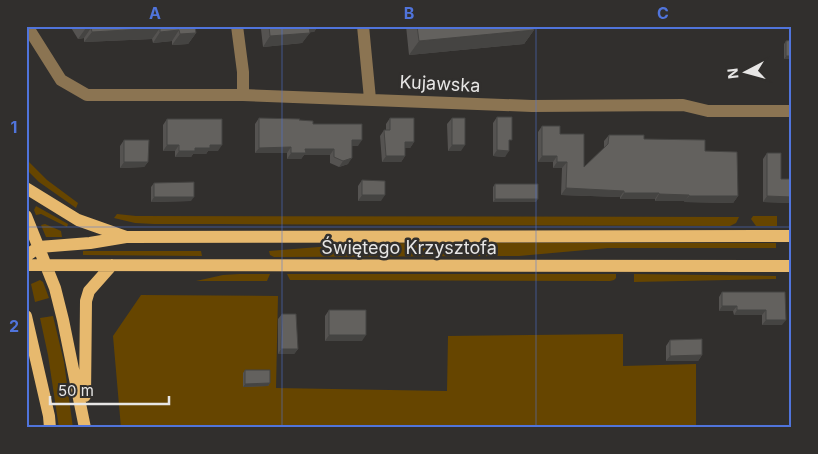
<svg xmlns="http://www.w3.org/2000/svg" width="818" height="454" viewBox="0 0 818 454" font-family="Inter,sans-serif">
<style>
.green{fill:#664500}
.lines{fill:none;stroke-linecap:round;stroke-linejoin:round}
.minor{stroke:#8b7452;stroke-width:12}
.major{stroke:#e7b96e;stroke-width:12}
.wall{fill:#555351}
.shaded-wall{fill:#454442}
.building{fill:#63615e;stroke:#454442}
.grid{fill:none;stroke:#5074db;stroke-width:1;stroke-opacity:0.55}
.labels{text-anchor:middle;stroke-width:5;stroke-linejoin:round;paint-order:stroke}
.street-label{font-size:18px;fill:#e7e6e5;stroke:#312f2d}
.neatline{fill:none;stroke:#5074db;stroke-width:2}
.grid-label{font-size:16px;text-anchor:middle;font-weight:bold;fill:#5074db}
</style>
<rect width="100%" height="100%" fill="#312f2d"/>
<!-- green -->
<path class="green" d="M26,159l21,21 31,23 -2,5 -37,-26 -13,-13z
M36,206l32,18 -1,3 -26,-13 -5,1 -2,-5z
M117,214l19,2 603,1 -3,6 -6,3 -512,-2h-64l-19,-1 -21,-5z
M753,216h24v10h-21l-5,-7z
M45,224l16,7 1,6h-16l-5,-12z
M420,243h356v5h-168l-89,8 -245,1 -4,-2 -1,-4 87,-7z
M83,251h118l1,5 -119,-1z
M239,274h31l-3,7h-71l27,-6z
M287,274h329v4l-2,2 -4,1 -320,-1z
M634,274l142,2v3l-142,3z
M40,280l3,2 6,16 -14,4 -4,-18z
M141,295l137,1 -2,92 171,3 1,-55 175,-2v32l73,-2v64h-575l-8,-92z
M53,316l11,46 9,66h-14l-11,-73 -8,-37z"/>
<g class="lines">
<!-- minor -->
<path class="minor" d="M27,26l34,54 26,15h156l289,11 151,-1 25,6h84
M237,26l6,46v23
M363,26l7,73"/>
<!-- major -->
<path class="major" d="M26,188l52,32 48,17
M26,216l29,72 8,32 22,108
M26,256l13,-9 51,-4 36,-6 666,-1
M26,265l766,1
M26,316l23,100 1,12
M85,396l1,-95 3,-10 23,-26"/>
</g>
<!-- wall -->
<path class="wall" d="M70,26h125l1,7 -8,11 -16,1v-4l-19,2 -1,-4 -68,3v-4l-6,1z
M258,26h60l-4,6h-4l-8,11 -39,4 -2,-18h-2z
M406,26h141l-13,2v2l-10,14 -115,11z
M792,40v36h-2v-17h-6v-15l2,-3z
M497,117l12,27 -4,13 -12,-1v-33z
M259,118l40,2 14,4 45,22h-6l-4,18 -9,3 -9,-4v-8h-26l-3,4h-14v-6h-32v-29z
M390,118l24,24 -4,6h-5v8l-4,6h-19l-2,-26 4,-6h2v-6z
M452,118l9,33h-13l-1,-27z
M167,119l51,32h-10l-2,3h-13l-2,3h-16v-6h-12v-26z
M542,126l18,8 24,33 20,-19v-7l5,-6 35,4 61,12 33,45 -5,7 -49,-1 1,-1h-30v-2h-35v-2l-59,-2 1,-27h-9v-6h-15v-30z
M124,140l24,22 -4,5 -24,1v-22z
M767,153l14,26h11v24l-29,-1v-43z
M362,180l19,21h-23v-15z
M154,183l37,18 -40,1v-15z
M495,184l41,18h-43v-15z
M722,292h63l-3,33h-20v-10h-28l-1,-4h-14v-14z
M329,310l33,31h-37v-25z
M282,314l16,35 -4,5h-16v-35z
M670,340l32,15 -4,6h-32v-15z
M245,370l25,13 -2,3 -25,1v-14z"/>
<!-- shaded-wall -->
<path class="shaded-wall" d="M306,26h12l-4,6 -12,1z
M525,26h22l-24,3z
M86,28h5l-7,10 -6,1z
M160,28l-8,11 -68,3 8,-10z
M179,30l-7,11 -19,2 7,-11z
M534,30l-10,14 -115,11 10,-14z
M196,33l-8,11 -16,1 8,-11z
M310,33l-8,10 -39,4 7,-11z
M786,56h6l-2,3h-6z
M352,140h10l-4,6h-10z
M405,142h9l-4,6h-9z
M167,145h12l-4,6h-12z
M210,145h12l-4,6h-10l-2,3h-13l-2,3h-16l4,-6z
M452,145h13l-4,6h-13z
M291,147l-4,6h-32l4,-5z
M305,149h29l-4,6h-26l-3,4h-14l4,-6z
M497,150l12,1 -4,6 -12,-1z
M386,156h19l-4,6h-19z
M542,156h15l-4,6h-15z
M352,158l-4,6 -9,3 4,-6z
M124,162h24l-4,5 -24,1z
M557,162h10l-5,6h-9z
M566,188l58,3 -4,6 -59,-2z
M624,193h35l-4,6h-35z
M659,194l30,1 -4,6h-30z
M362,195h23l-4,6h-23z
M689,196h49l-5,7 -49,-1z
M767,196l25,1v6l-29,-1z
M154,197h40l-3,4 -40,1z
M495,199h43l-2,3h-43z
M722,306h15l-4,5h-14z
M737,310h29l-4,5h-28z
M766,320h20l-4,5h-20z
M329,335h37l-4,6h-37z
M281,349h17l-4,5h-16z
M702,355l-4,6h-32l4,-5z
M270,383l-2,3 -25,1 2,-3z"/>
<!-- building -->
<path class="building" d="M84,26h111l1,7 -16,1 -1,-4 -19,2v-4l-68,4 -1,-4h-5z
M269,26h40l1,7 -40,3z
M417,26h117v4l-115,11z
M792,40v16h-6v-15z
M497,117h15v23h-3v11l-12,-1z
M259,118l41,1 -1,1 14,1v3h49v16h-10v18l-9,3 -9,-4v-8h-29l1,4h-15v-6l-32,1z
M390,118h24v24h-9v14h-19l-2,-26h6z
M452,118h13v27h-13z
M167,119h55v26h-12v3h-15v3h-16v-6h-12z
M542,126h18v8h24v33l24,-23 1,-9h35v4l61,1v11l32,1 1,44h-49v-1l-30,-1v-1h-35v-2l-58,-3 1,-26h-10v-6h-15z
M124,140h25l-1,22h-24z
M767,153h14v26h11v18l-25,-1z
M362,180l23,1v14h-23z
M194,182v15h-40v-14z
M495,184h43v15h-43z
M722,292h63l1,28h-20v-10h-29v-4h-15z
M329,310h37v25h-37z
M282,314h14l2,35h-17z
M702,339v16l-32,1v-16z
M245,370h25v13l-25,1z"/>
<!-- grid -->
<path class="grid" d="M282,26v402M536,26v402M26,227h766"/>
<g class="labels">
<!-- street labels -->
<g class="street-label">
<text transform="translate(440 84) rotate(3)" y="6">Kujawska</text>
<text x="409" y="254">Świętego Krzysztofa</text>
</g>
</g>
<!-- border -->
<rect width="818" height="454" fill="none" stroke="#312f2d" stroke-width="55"/>
<!-- north arrow -->
<g transform="translate(746 72) rotate(264)" stroke="#312f2d" stroke-width="4" paint-order="stroke">
<path d="M0-4L9 19L0 12L-9 19Z" fill="#e7e6e5"/>
<text y="-8" font-size="14" font-weight="bold" text-anchor="middle" fill="#e7e6e5">N</text>
</g>
<!-- scale -->
<path d="M50 396v8h119v-8" fill="none" stroke="#e7e6e5" stroke-width="2.5"/>
<text x="58" y="396" font-size="15" fill="#e7e6e5" stroke="#312f2d" stroke-width="4" paint-order="stroke">50 m</text>
<rect x="28" y="28" width="762" height="398" class="neatline"/>
<g class="grid-label">
<text x="155" y="19">A</text>
<text x="409" y="19">B</text>
<text x="663" y="19">C</text>
<text x="14" y="133">1</text>
<text x="14" y="332">2</text>
</g>
</svg>
